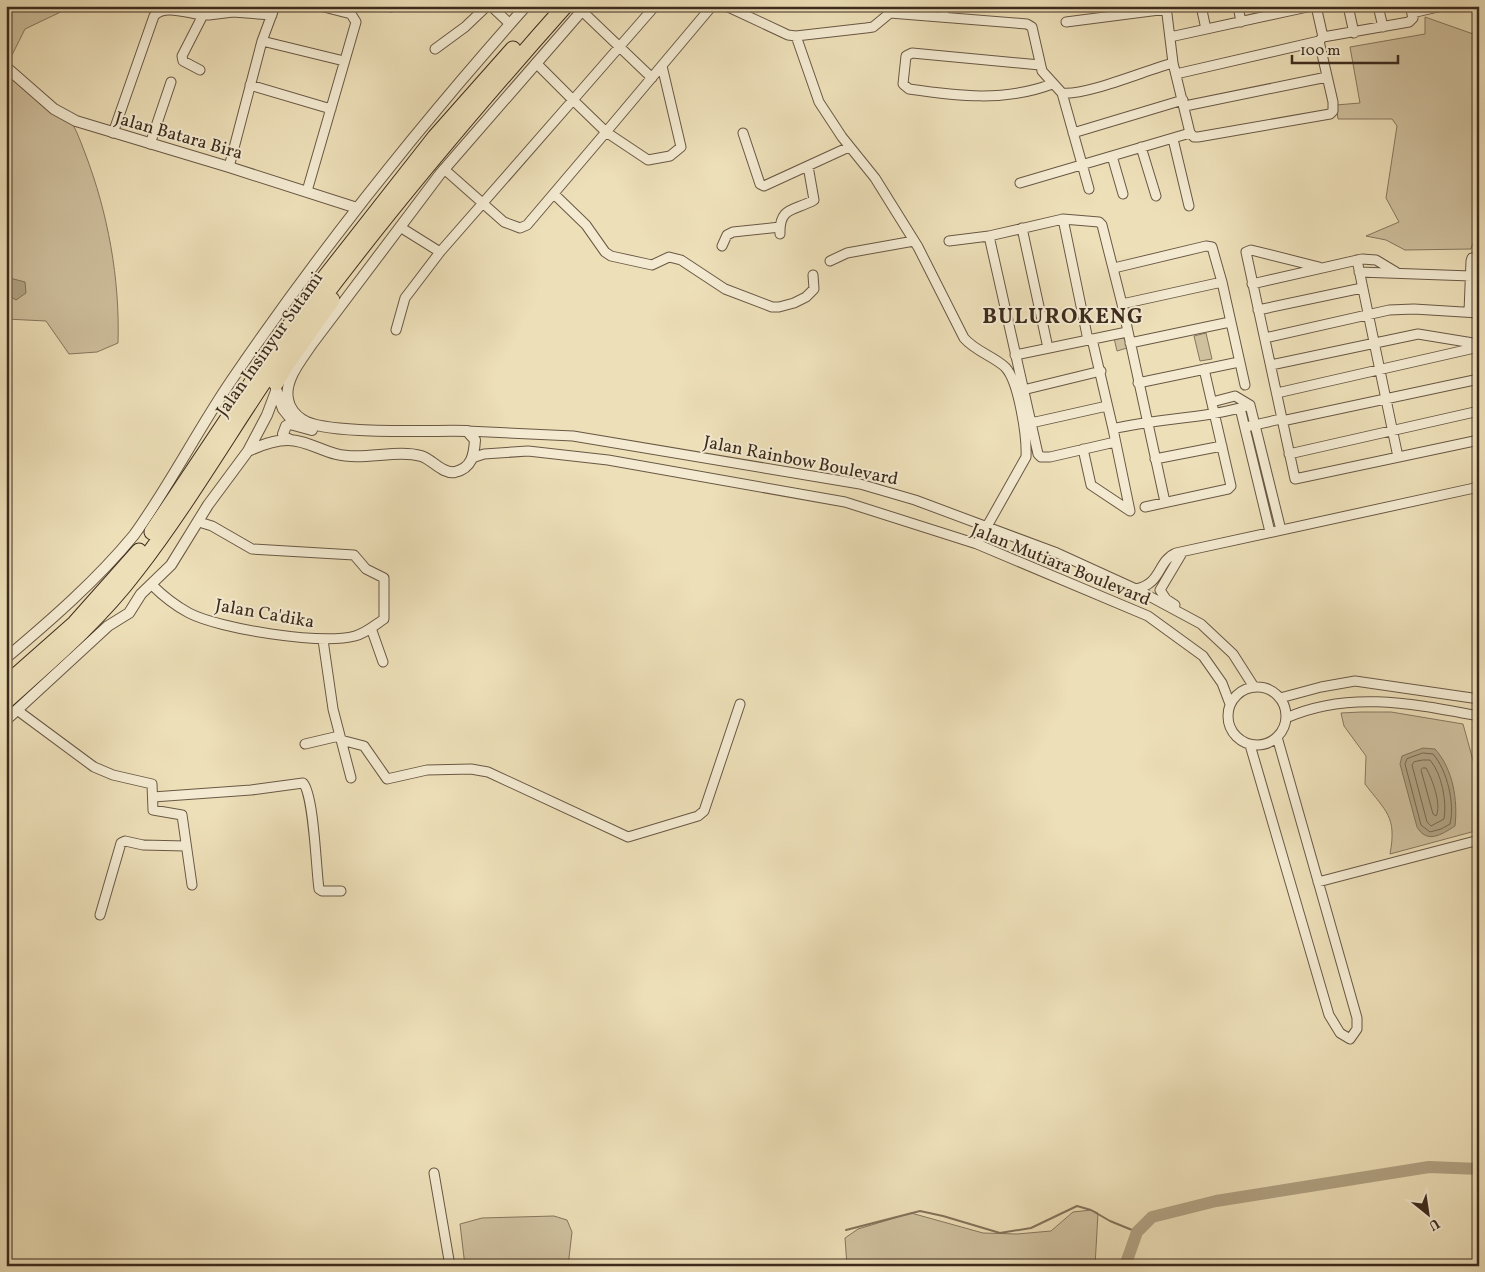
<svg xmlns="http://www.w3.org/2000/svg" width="1485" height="1272" viewBox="0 0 1485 1272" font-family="Vollkorn,serif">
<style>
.green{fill:#cfc09e;stroke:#86765e}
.water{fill:#b1a283;stroke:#83725a}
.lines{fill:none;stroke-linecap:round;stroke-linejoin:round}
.shore{stroke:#776650;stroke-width:1}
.stream{stroke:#83725a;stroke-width:2}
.river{stroke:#b1a283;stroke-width:12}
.minor-casing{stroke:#695844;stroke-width:11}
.tertiary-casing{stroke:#695844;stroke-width:12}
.motorway-casing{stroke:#3d2b1d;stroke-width:17}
.minor{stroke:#f3ead1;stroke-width:9}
.tertiary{stroke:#f3ead1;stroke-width:10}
.motorway{stroke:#eddfb8;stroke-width:15}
.labels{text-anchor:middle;stroke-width:4;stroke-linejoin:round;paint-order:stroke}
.street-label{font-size:18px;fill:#3d2b1d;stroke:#f3ead1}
.district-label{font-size:22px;font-weight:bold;letter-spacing:1px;fill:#3d2b1d;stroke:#f3ead1}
</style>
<rect width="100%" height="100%" fill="#eddfb8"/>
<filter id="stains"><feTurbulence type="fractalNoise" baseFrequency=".004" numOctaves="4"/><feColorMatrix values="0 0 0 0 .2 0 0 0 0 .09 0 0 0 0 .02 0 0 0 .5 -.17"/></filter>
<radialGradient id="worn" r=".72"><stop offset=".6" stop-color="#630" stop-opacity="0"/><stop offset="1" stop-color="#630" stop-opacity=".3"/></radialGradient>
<!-- green -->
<path class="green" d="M6,6h122l-7,2h-52l-44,21 -15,30 -4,-4z
M1425,17l51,18 3,12v113l-4,19 1,56 -5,14 -66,1 -19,-10 -20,-4 33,-14 -13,-24 11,-72 -5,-7h-54l-2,-14 24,-2 -10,-56 75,-13z
M6,64c19,16 42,30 59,49 9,10 15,27 20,40 23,60 35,126 33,190l-21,9 -28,2 -23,-33 -40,-2z
M1206,333l6,26 -12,2 -6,-25z
M1124,335l3,13 -10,3 -3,-13z
M1361,712h30l72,12 16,58v48l-89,24c7,-38 -4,-42 -25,-70l1,-28 -22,-30 -3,-13z
M1091,1210l7,3 -3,53h-248l-2,-28 13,-9 53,-16 72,20 34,1 34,-3 22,-19z
M554,1216l13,4 5,12 -4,34h-103l-5,-42 22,-6z"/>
<!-- water -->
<path class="water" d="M6,277l19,5 1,11 -10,7 -10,-6z
M1423,748l12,1c18,20 23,51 20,77 -14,9 -28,18 -38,1l-17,-63 2,-8z"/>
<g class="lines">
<!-- shore -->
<path class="shore" d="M1423,753l10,1c14,16 22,49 17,70l-9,5 -11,3 -9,-7 -16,-61 2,-5z
M1423,760h7c12,14 17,42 14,59l-13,7 -4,-4 -15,-57 2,-3z
M1423,768h3c6,10 16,37 10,48l-3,-2 -12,-44z"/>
<!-- stream -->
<path class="stream" d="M846,1230l74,-19 23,5 57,17 31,-5 46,-22 14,4 19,11 27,11"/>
<!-- river -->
<path class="river" d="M1125,1266l12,-34 15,-15 64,-16 213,-34 50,2"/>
<!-- minor casing -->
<g class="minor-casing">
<path id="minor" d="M390,6l1,1
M491,6l19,18
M726,6l62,29 8,1 70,-8 7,-1 17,-14
M1201,6l5,23
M1238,6l3,16
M1348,6l6,27
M1378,6l5,21
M582,11l70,67
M890,13l137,11 5,3 10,44 20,22 27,96
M1412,13l30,-7
M197,14l12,1 24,-3 39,3
M943,17l2,-11
M1066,22l101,-13
M796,36l23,66 23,35 33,41 43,69 46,91c11,13 29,18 41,29 14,14 22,71 21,90l-49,87
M1170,37l142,-31
M1323,37l86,-15 4,-4 -3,-12
M262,41l82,20
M435,49l30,-22 22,-21
M1040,65l-128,-12 -6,3 -3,28 6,5c48,7 96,13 143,-5
M662,66l19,81 -11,9 -22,4 -42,-28 106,-126
M200,70l-17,-9 -1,-5 21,-41
M1176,74l143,-33
M250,85l81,24
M1062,93c24,3 84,-23 111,-30
M1185,106l142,-29
M113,133l41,-117c9,-11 30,-4 43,-2v-8
M743,133l17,51 4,2 85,-39
M1073,133l110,-33
M1190,133l4,4h4l132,-23 3,-3v-9l-14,-61 4,-4 -7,-31
M1173,139l16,67
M150,144l21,-62
M1141,147l15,49
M1112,156l11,38
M229,167l33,-126 13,-35
M444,169l60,53 16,6 7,-3 79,-93 -33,-32 82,-94
M1020,183l170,-50 -17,-70 -7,-57
M307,191l49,-169 -5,-8 -31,-8
M554,194l32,31 19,27 6,4 41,9 17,-8 12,3 44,29 47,18h7l15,-4 12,-6 8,-8 -1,-14
M1063,219l25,121
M400,227l40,25
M1022,228l26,120
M780,234c-1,-28 15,-23 34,-34l-6,-34
M949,241l40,-5
M722,246l5,-11 6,-3 47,-5
M1357,260l41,197
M830,261l17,-8 67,-12
M1319,267l-68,-17 -5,2 49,227 184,-39
M1114,268l92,-22 6,1 10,35 23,103
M1359,272l112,4
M1252,284l110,-25 14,1 20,12
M1122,304l100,-22
M1258,310l104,-22
M1469,312l2,-51 1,-3 7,-1
M396,330l9,-32 35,-46 133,-152 -37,-37
M1265,338l124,-28 25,-1 65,4
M1092,339l21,90
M1130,343l100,-21
M1015,355l112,-23
M1271,365l147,-31 61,10
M1138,383l101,-21
M1023,390l78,-19
M1277,393l202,-46
M1212,402l23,-6 15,9 31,125
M1240,408l30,124
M1282,421l197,-42
M1031,423l76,-17
M1250,426l31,-7
M467,431l106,5 287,48 55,16 142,53 79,36 65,35 32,30 21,33
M1115,442l-65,15h-9l-3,-3 -49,-218 74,-17 36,3 3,3 20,79 43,198
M1083,449l8,36 39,26
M1289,454l190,-43
M475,457l9,-3 44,-3 80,9 237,42 132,42 171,72 55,40 19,27 8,21
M1155,459l67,-13
M1145,507l83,-18 3,-3 -27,-117
M1130,511l-17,-82c45,-11 93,-10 137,-24
M152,585c10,10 24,21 37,28 31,16 132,32 166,23 11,-3 20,-11 29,-17v-41l-18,-9 -12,-14 -102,-6 -40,-23 -13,-4
M1136,589c26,-5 21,-28 40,-36l303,-66
M1175,605l-9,-6 -6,-9 22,-37
M371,628l12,34
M323,640l10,69 18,69
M1228 716a29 29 0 1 1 58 0a29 29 0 1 1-58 0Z
M1280,698l41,-11 34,-6 124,18
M17,710l77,57 19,8 39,9 1,26 29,5 10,70
M1286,718c63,-28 128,-14 193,-2
M341,740l23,6 23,33 40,-9 44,-1 17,3 140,65 70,-21 6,-5 36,-107
M305,744l34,-8
M1250,745l79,270 11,18 10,6 7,-10v-11l-80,-281
M153,797l98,-7 52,-7c11,12 13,86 16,106l3,2h19
M1318,882l161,-42
M100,915l21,-72 4,-2 18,4 42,1
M434,1173l16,93"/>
</g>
<!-- tertiary casing -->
<g class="tertiary-casing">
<path id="tertiary" d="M6,67l48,42 22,12 153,46 128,41
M276,389l7,20 13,16
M291,440l-7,-3 -1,-3 3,-8 4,-2 22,6
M248,451c13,-6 26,-11 40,-11 17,0 32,10 48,14 26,7 61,-5 85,2 11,3 21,18 34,16 17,-4 19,-17 20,-32l-8,-9c-31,-1 -142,4 -164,-11 -7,-4 -14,-12 -15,-21 -4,-19 14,-40 24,-55l128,-170 146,-168
M6,658c45,-38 91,-78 128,-123 36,-50 63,-104 97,-154 90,-132 189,-256 295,-375
M6,720l102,-94 21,-13 12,-19 30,-29 37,-60 40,-54 19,-36 9,-24"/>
</g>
<!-- motorway casing -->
<g class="motorway-casing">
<path id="motorway" d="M276,383l8,-15 48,-68
M152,532l155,-232 128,-163 78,-88
M6,684l69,-61 64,-72
M6,701c46,-41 93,-81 130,-130 64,-83 114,-176 177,-260 79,-106 164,-206 252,-305"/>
</g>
<!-- minor -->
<use href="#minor" class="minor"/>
<!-- tertiary -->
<use href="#tertiary" class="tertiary"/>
<!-- motorway -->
<use href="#motorway" class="motorway"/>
</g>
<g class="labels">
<!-- street labels -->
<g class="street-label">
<text transform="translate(179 135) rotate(16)" y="6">Jalan Batara Bira</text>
<text transform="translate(269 344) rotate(-55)" y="6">Jalan Insinyur Sutami</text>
<text transform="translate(801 460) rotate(11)" y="6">Jalan Rainbow Boulevard</text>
<text transform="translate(1061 564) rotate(22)" y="6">Jalan Mutiara Boulevard</text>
<text transform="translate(265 613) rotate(10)" y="6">Jalan Ca'dika</text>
</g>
<!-- district labels -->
<g class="district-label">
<text x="1063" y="323">BULUROKENG</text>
</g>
</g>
<!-- margin -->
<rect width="1485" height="1272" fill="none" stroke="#eddfb8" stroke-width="25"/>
<rect x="8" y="8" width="1470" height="1257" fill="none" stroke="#3d2b1d" stroke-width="2.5"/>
<rect x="12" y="12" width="1460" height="1247" fill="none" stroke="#3d2b1d"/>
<!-- north arrow -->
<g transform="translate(1428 1214) rotate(150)" stroke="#f3ead1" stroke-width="4" paint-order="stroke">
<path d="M0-4L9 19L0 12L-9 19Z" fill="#3d2b1d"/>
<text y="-8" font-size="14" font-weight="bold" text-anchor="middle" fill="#3d2b1d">U</text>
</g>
<!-- scale -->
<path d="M1292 55v8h106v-8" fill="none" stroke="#3d2b1d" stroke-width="2.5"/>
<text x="1300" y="55" font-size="15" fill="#3d2b1d" stroke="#f3ead1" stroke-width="4" paint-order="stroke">100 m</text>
<rect width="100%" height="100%" filter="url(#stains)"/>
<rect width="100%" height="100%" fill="url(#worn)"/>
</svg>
